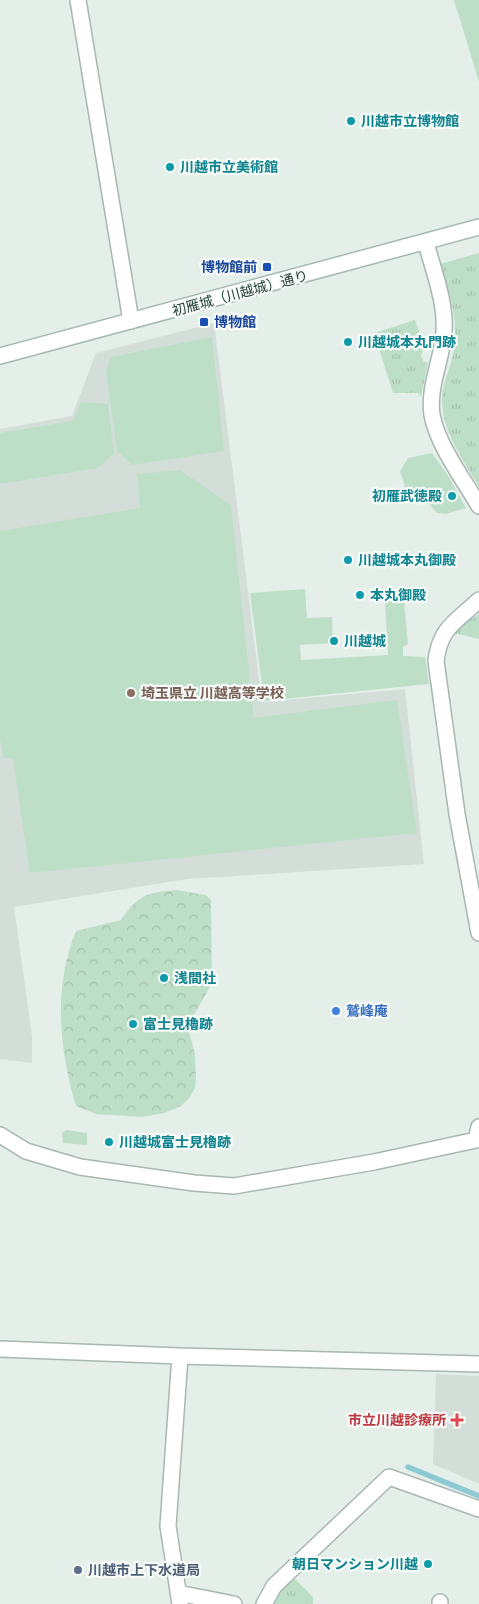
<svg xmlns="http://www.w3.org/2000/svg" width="479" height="1604" viewBox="0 0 479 1604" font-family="Commissioner,'Noto Sans JP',sans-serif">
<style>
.built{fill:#d3ded9}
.grass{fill:url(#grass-tufts)}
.forest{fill:url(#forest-crowns)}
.garden{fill:#bedfc7}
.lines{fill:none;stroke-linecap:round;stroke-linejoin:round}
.stream{stroke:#8ecad3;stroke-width:5.5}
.street-casing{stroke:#a7b7b1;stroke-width:18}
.secondary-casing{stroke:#a3bab2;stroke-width:18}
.street{stroke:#fff;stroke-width:15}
.secondary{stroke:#fff;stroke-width:15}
.culture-dot{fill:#0f9aa8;stroke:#f6fbf8;stroke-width:2}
.transit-dot{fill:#1a4fb4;stroke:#f6fbf8;stroke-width:2}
.education-dot{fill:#8d6e63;stroke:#f6fbf8;stroke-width:2}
.shop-dot{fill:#3f7fe0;stroke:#f6fbf8;stroke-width:2}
.health-dot{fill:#e0444e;stroke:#f6fbf8;stroke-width:2}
.service-dot{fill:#5c6f8a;stroke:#f6fbf8;stroke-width:2}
.labels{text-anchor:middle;stroke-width:4.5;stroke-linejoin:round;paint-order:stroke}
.culture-label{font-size:14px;font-weight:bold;fill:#0d838f;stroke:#f6fbf8;text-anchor:start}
.transit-label{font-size:14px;font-weight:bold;fill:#164399;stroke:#f6fbf8;text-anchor:end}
.street-label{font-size:14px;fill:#244139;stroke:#f6fbf8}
.education-label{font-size:14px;font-weight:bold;fill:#785e54;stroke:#f6fbf8;text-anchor:start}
.shop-label{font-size:14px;font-weight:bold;fill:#366cbe;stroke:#f6fbf8;text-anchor:start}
.health-label{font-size:14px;font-weight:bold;fill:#be3a42;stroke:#f6fbf8;text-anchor:end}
.service-label{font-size:14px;font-weight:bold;fill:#4e5e75;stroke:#f6fbf8;text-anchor:start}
</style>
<defs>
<pattern id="grass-tufts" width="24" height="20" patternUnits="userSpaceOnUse" patternTransform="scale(1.25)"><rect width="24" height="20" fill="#bedfc7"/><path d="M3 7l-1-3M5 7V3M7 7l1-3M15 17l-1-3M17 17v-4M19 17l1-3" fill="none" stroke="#a3c1ac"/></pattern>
<pattern id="forest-crowns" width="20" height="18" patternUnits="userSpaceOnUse" patternTransform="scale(1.25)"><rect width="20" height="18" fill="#bedfc7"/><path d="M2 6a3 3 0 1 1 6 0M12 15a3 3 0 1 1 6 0" fill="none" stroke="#a3c1ac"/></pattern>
</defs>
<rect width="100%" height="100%" fill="#e5efea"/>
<!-- built -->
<path class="built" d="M214,323l48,379 143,-13 19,175 -237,15 -173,28 18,129v27l-32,-4v-630l72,-13 24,-63z
M436,1374l43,2v108l-46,-20z"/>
<!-- grass -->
<path class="grass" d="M479,253v234c-15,-26 -36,-54 -37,-84 -1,-17 8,-33 11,-49 7,-32 -3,-59 -13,-90z
M415,320l9,26 -3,10 3,6h4l-7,35 -3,-4h-25l-19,-60z
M479,614v25l-25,-6 1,-3z
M294,1578l19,19v7h-39l6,-12z"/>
<!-- forest -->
<path class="forest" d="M176,890l30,5 5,5 1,83 -22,39 -1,10 6,22 1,24 -1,10 -6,10 -8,8 -17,7 -22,4 -46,-3 -20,-8c-17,-57 -23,-119 0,-175l45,-11c16,-24 26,-28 55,-30z"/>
<!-- garden -->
<path class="garden" d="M454,0h25v82z
M212,337l12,114 -92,14 -15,-14 -11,-81 5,-13z
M81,402l27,2 6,50 -16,14 -98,16v-51l73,-12z
M432,453l17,24 17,31 -20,6 -9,-1 -15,-17h-6l-10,-6 -6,-19 8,-13z
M180,470l51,35 23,213 143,-18 20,133 -387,40 -17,-114 -10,-1 -3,-20v-207l140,-23 -3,-34z
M305,589l2,29 25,-1 1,26 -33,2 1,15 87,-5 -3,-55 19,1 4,43 -5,3v9l22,1 4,27 -165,17 -14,-108z
M66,1130l21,3v12l-24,-2 -1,-10z"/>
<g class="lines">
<!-- stream -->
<path class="stream" d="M408,1467l71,29"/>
<!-- street casing -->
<g class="street-casing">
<path id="street" d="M78,0l53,321
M426,243c8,29 20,60 18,89 -2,28 -16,54 -12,83 5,29 32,65 47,91
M479,600c-23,22 -39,27 -43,61l21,153 22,119
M0,1135l26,16 54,16 114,16 40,3 140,-24 102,-22 3,-13
M0,1349l180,7 299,8
M180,1356l-12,170 12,78
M178,1593l56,11
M440,1602v2
M264,1604l10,-18 115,-109 90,32"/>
</g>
<!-- secondary casing -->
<g class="secondary-casing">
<path id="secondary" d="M0,356l479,-129"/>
</g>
<!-- street -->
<use href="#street" class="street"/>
<!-- secondary -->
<use href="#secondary" class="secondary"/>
</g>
<!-- markers -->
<g class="culture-dot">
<circle cx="351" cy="121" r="5"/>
<circle cx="170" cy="167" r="5"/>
<circle cx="348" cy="342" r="5"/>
<circle cx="452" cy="496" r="5"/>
<circle cx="348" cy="560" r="5"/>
<circle cx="360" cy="595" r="5"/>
<circle cx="334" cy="641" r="5"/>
<circle cx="164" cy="978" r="5"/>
<circle cx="133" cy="1024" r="5"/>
<circle cx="109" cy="1142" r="5"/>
<circle cx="428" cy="1564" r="5"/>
</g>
<g class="transit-dot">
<rect x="262" y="262" width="10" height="10" rx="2.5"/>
<rect x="199" y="317" width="10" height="10" rx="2.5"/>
</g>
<circle class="education-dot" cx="131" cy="693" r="5"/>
<circle class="shop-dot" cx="336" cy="1011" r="5"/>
<path class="health-dot" d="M454.5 1412.5h5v5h5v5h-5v5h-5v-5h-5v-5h5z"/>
<circle class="service-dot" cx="78" cy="1570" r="5"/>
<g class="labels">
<!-- culture labels -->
<g class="culture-label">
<text x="361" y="126">川越市立博物館</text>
<text x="180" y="172">川越市立美術館</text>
<text x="358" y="347">川越城本丸門跡</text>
<text x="442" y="501" text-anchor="end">初雁武徳殿</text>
<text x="358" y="565">川越城本丸御殿</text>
<text x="370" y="600">本丸御殿</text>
<text x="344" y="646">川越城</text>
<text x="174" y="983">浅間社</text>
<text x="143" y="1029">富士見櫓跡</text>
<text x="119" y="1147">川越城富士見櫓跡</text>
<text x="418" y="1569" text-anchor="end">朝日マンション川越</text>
</g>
<!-- transit labels -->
<g class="transit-label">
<text x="257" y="272">博物館前</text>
<text x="214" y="327" text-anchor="start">博物館</text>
</g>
<!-- street labels -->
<g class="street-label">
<text transform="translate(240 293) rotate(-15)" y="5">初雁城（川越城）通り</text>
</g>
<!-- education labels -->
<g class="education-label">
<text x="141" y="698">埼玉県立 川越高等学校</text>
</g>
<!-- shop labels -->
<g class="shop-label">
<text x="346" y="1016">鷲峰庵</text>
</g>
<!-- health labels -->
<g class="health-label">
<text x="446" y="1425">市立川越診療所</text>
</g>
<!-- service labels -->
<g class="service-label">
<text x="88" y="1575">川越市上下水道局</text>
</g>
</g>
</svg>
